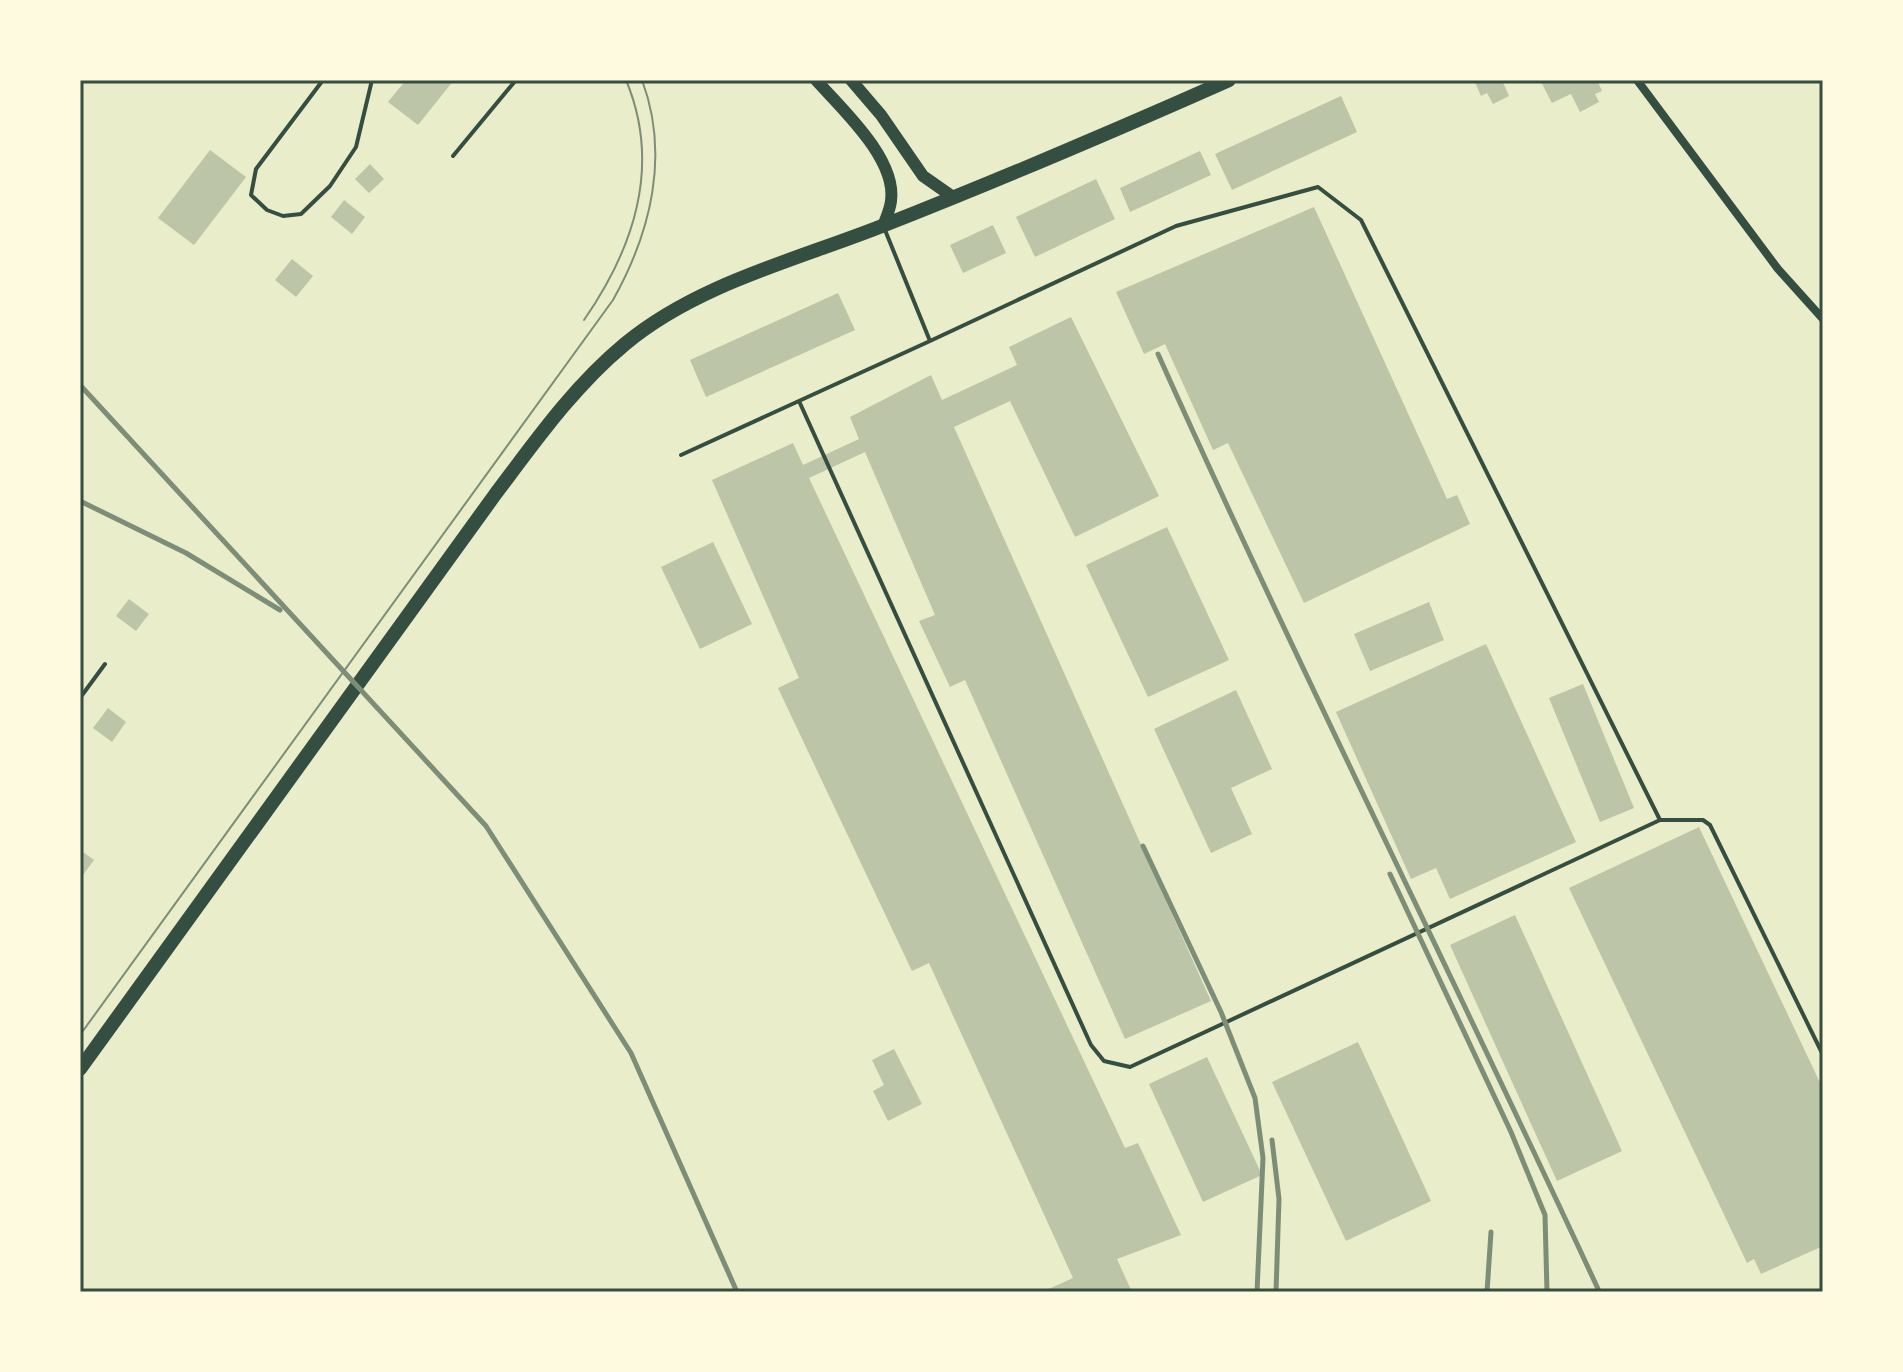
<svg xmlns="http://www.w3.org/2000/svg" width="1903" height="1372" viewBox="0 0 1903 1372" font-family="'Fira Sans',sans-serif">
<style>
.building{fill:#bcc5a7}
.lines{fill:none;stroke-linecap:round;stroke-linejoin:round}
.service{stroke:#344e41;stroke-width:4}
.minor{stroke:#344e41;stroke-width:8}
.secondary{stroke:#344e41;stroke-width:12}
.primary{stroke:#344e41;stroke-width:14}
.tram{stroke:#7c8e77;stroke-width:2}
.rail{stroke:#7c8e77;stroke-width:5}
.neatline{fill:none;stroke:#344e41;stroke-width:3}
</style>
<rect width="100%" height="100%" fill="#e9edc9"/>
<!-- building -->
<path class="building" d="M406,80h48l-36,45 -30,-23z
M1474,80h28l7,16 -16,8 -6,-11 -6,3z
M1546,80h51l5,11 -7,3 4,8 -19,10 -9,-18 -19,9 -11,-21z
M1341,96l16,36 -125,58 -17,-36z
M210,150l36,27 -52,68 -36,-27z
M1200,151l11,24 -81,37 -10,-24z
M370,164l14,15 -15,14 -14,-14z
M1096,179l19,40 -80,38 -19,-40z
M344,200l21,17 -13,17 -21,-17z
M1314,207l133,292 10,-4 13,29 -166,79 -76,-160 -15,7 -48,-106 -21,10 -28,-62z
M993,225l13,28 -43,20 -13,-28z
M292,259l21,17 -17,21 -21,-17z
M838,293l17,37 -149,67 -16,-37z
M1071,317l88,179 -84,41 -65,-136 -56,26 257,574 -86,38 -160,-359 -15,7 -31,-66 16,-6 -70,-163 -56,26 316,670 13,-5 43,92 -64,24 15,33h-90l31,-14 -144,-315 -17,8 -134,-283 21,-10 -87,-198 81,-37 10,22 56,-26 -9,-22 81,-42 11,25 75,-35 -8,-18z
M1167,527l62,133 -81,37 -62,-132z
M713,542l39,82 -52,25 -39,-82z
M129,599l20,15 -13,17 -20,-15z
M1429,602l15,38 -74,31 -16,-37z
M1486,644l90,198 -126,57 -14,-31 -25,11 -75,-167z
M1583,684l51,124 -34,14 -51,-124z
M1236,690l36,79 -41,19 21,46 -41,19 -57,-124z
M108,708l18,14 -14,20 -19,-14z
M1699,827l124,262v157l-62,28 -7,-15 -7,4 -178,-375z
M80,850l14,10 -14,19z
M1515,915l107,236 -65,30 -107,-236z
M1358,1042l73,159 -85,40 -74,-159z
M894,1049l28,55 -34,17 -15,-30 11,-6 -12,-25z
M1207,1057l55,118 -59,27 -54,-118z"/>
<g class="lines">
<!-- service -->
<path class="service" d="M323,80l-67,89 -5,26 16,15 16,6 18,-2 29,-28 26,-39 16,-67
M453,156l63,-76
M799,401l292,644 13,16 26,6 530,-247 -299,-600 -43,-33 -142,39 -246,115
M681,455l249,-114 -45,-111
M80,698l25,-34
M1660,820h43l7,5 113,230"/>
<!-- minor -->
<path class="minor" d="M1637,80l141,189 45,50"/>
<!-- secondary -->
<path class="secondary" d="M816,80c26,29 81,79 75,121 -1,9 -5,17 -8,25
M851,80l30,35 42,61 30,21"/>
<!-- primary -->
<path class="primary" d="M80,1069l414,-573c40,-53 79,-109 131,-152 72,-60 171,-84 257,-118 117,-46 232,-95 347,-146"/>
<!-- tram -->
<path class="tram" d="M584,320c50,-72 78,-154 42,-240
M80,1035l533,-735c38,-68 57,-145 29,-220"/>
<!-- rail -->
<path class="rail" d="M1158,354c141,315 296,624 441,937
M80,385l406,441 145,227 106,239
M80,501l106,52 94,57
M1143,846l78,166 34,86 8,60 -6,134
M1390,874l121,258 34,83 2,77
M1272,1140l7,59 -3,93
M1487,1292l4,-60"/>
</g>
<!-- border -->
<rect width="1903" height="1372" fill="none" stroke="#fefae0" stroke-width="164"/>
<rect x="82" y="82" width="1739" height="1208" class="neatline"/>
</svg>
